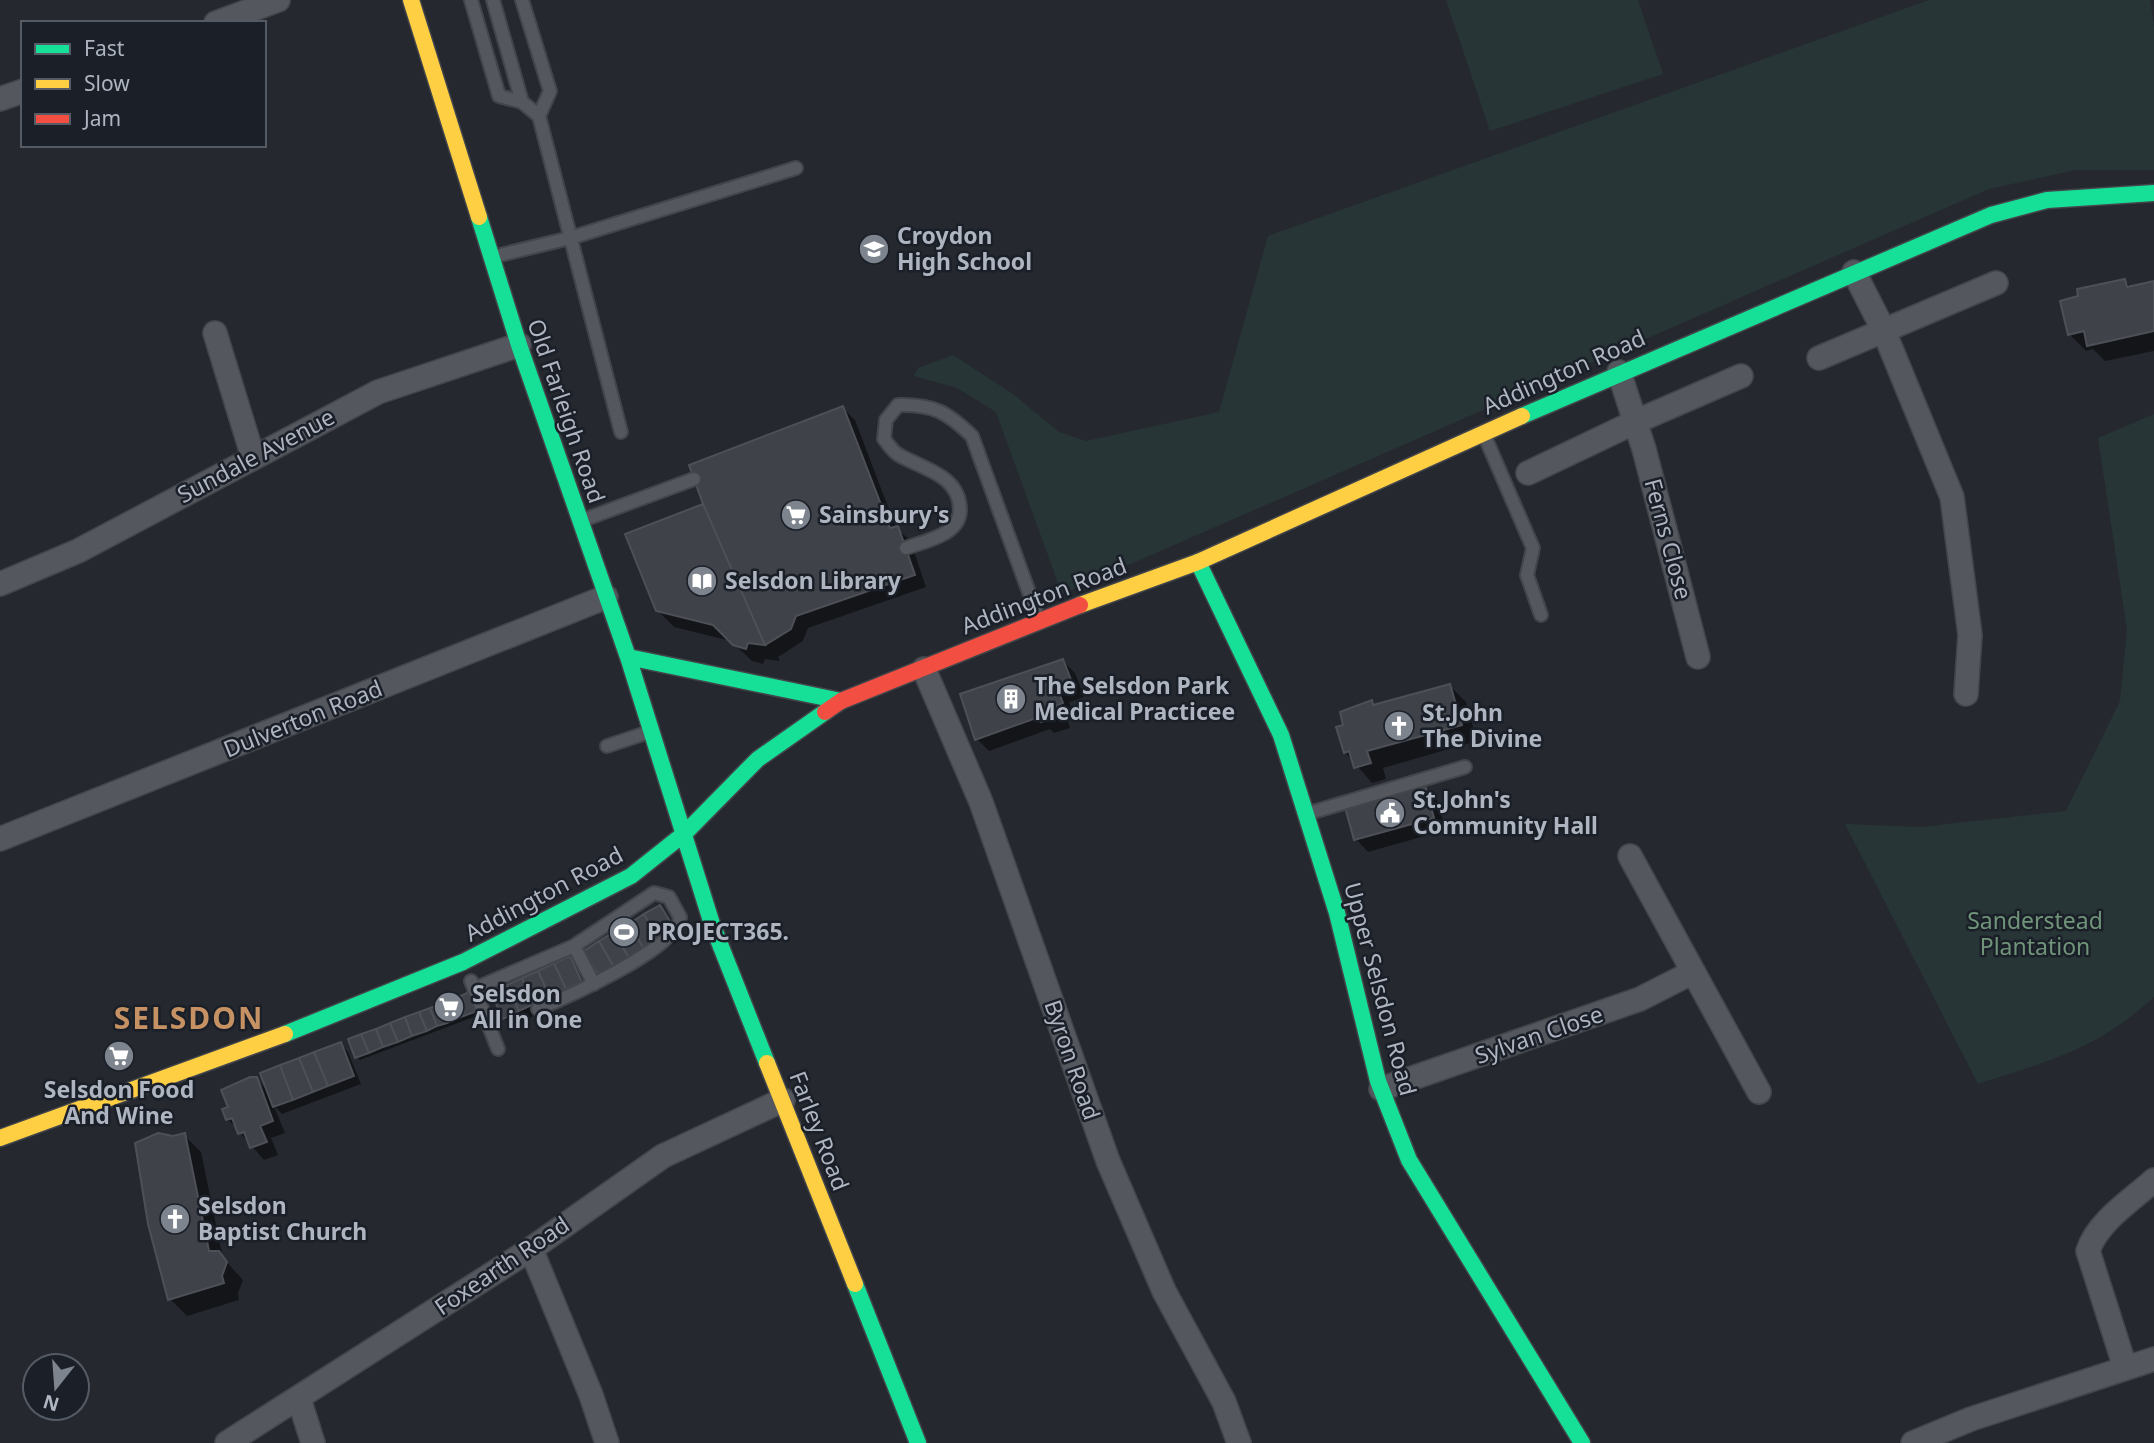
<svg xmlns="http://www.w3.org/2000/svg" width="2154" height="1443" viewBox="0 0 2154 1443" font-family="'Noto Sans',sans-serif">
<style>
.green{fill:#273537}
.shadow{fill:#0007}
.building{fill:#3f4248;stroke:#4d5057;stroke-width:2}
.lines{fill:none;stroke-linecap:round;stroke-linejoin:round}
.lane-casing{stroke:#42454a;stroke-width:16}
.street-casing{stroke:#42454a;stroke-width:26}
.fast-casing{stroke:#42454a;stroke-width:19}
.slow-casing{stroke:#42454a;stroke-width:19}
.jam-casing{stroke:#42454a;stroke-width:19}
.lane{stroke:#54575e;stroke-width:12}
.street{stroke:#54575e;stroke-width:23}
.fast{stroke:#16e098;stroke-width:16}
.slow{stroke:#ffcf43;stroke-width:16}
.jam{stroke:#f24e42;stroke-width:16}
.labels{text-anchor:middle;stroke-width:5;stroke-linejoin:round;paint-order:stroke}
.poi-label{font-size:23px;font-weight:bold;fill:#aeb5c1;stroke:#1a1f28;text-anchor:start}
.street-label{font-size:23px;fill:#aeb5c1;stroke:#1a1f28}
.park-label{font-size:23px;fill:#70947a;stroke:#1a1f28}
.district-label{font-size:30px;font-weight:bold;letter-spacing:2px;fill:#c69264;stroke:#1a1f28}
</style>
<rect width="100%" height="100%" fill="#25292f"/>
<!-- green -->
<path class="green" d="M1446,0h192l25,74 -173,57z
M1929,0h221l4,26v144h-78l-87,19 -927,405 -66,-182 -39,-24 -43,-12 4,-8 35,-13 60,39 46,38 27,9 133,-29 49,-176z
M2154,414v583c-56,52 -105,64 -176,87l-133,-260 76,3 145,-16 54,-110 7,-71 -29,-192z"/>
<!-- shadow -->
<path class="shadow" d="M2125,281l7,7 22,-5v68l-49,10 -12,-12 -7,2 -17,-17z
M843,408l12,12 41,108 14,12 16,47 -118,41 -5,13 -25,16 2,4 -15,-2 -2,5 -11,-3 -21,-20 -57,-14 -17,-17 48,-105z
M1063,661l12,12 9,24 -15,5 5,14 -7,2 3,10 -16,5 -4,-4 -61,22 -12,-12z
M1450,686l16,16 11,39 -94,27 3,11 -14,4 -27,-31v-26l8,-19 18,-5 4,4z
M1425,787l12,13 9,30 -78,22 -12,-13z
M660,907l22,32 -74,44z
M570,958l8,8 11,24 -77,36 -8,-8z
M472,998l7,17 -119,45 -3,-3z
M340,1044l8,8 13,32 -79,30 -8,-8 11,27 -14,5 7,17 -14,5 -36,-41 2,-11 26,-29 12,12z
M184,1135l17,17 22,106 20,22 -5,13 1,7 -52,16 -17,-17 3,-161z"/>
<!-- building -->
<path class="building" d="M2125,279l2,8 27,-6v50l-67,15 -3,-15 -16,4 -8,-34 18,-5 -1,-7z
M843,406l47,122 8,-2 17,49 -119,41 -5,13 -26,16 -62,-141 -14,-39z
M703,504l62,141 -17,-2 -2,6 -13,-4 -20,-20 -57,-14 -31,-77z
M1063,659l10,26 -15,5 5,13 -7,3 3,9 -18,7 -2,-5 -64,23 -15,-46z
M1450,684l12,41 -95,26 4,12 -17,5 -5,-17 -5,2 -8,-26 7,-2 -3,-13 32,-12 1,5z
M1425,785l9,33 -80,22 -9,-33z
M660,905l15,25 -16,10 -15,-26z
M644,914l15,26 -15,9 -15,-25z
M629,924l15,25 -15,9 -15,-26z
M614,932l15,26 -15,9 -15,-26z
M599,941l15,26 -15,9 -15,-25z
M570,956l12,26 -16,7 -12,-26z
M554,963l12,26 -16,8 -12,-26z
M538,971l12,26 -16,7 -12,-26z
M522,978l12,26 -15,7 -12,-26z
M507,985l12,26 -16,8 -12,-26z
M469,992l8,19 -16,6 -7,-18z
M454,999l7,18 -14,6 -7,-19z
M440,1004l7,19 -10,3 -7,-18z
M430,1008l7,18 -10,5 -8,-19z
M419,1012l8,19 -15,5 -7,-19z
M405,1017l7,19 -14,6 -8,-19z
M390,1023l8,19 -15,5 -7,-18z
M376,1029l7,18 -14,6 -8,-19z
M361,1034l8,19 -14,5 -7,-19z
M341,1042l13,34 -26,10 -14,-34z
M314,1052l14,34 -15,6 -14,-34z
M299,1058l14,34 -20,8 -13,-35z
M280,1065l13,35 -20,7 -13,-34z
M250,1077h7l16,44 -13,5 7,16 -17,6 -6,-16 -6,2 -6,-16 -6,2 -4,-11 6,-2 -7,-17z
M158,1133l15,3 12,-3 24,118h10l8,11 -5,14 2,7 -56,17 -20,-76 -13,-81z"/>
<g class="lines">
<!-- lane casing -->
<g class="lane-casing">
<path id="lane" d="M471,0l28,96 23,6
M493,0l29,102 17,14 82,316
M522,0l28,91 -11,25
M492,257l78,-19 226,-70
M1485,437l48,111 -6,27 14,40
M583,520l111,-41
M906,548c19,-7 54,-13 54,-38 0,-35 -37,-41 -61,-55 -6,-3 -10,-10 -15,-16l2,-19 12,-15c35,-1 49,7 74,31l66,181
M607,746l45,-15
M1306,814l159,-47
M574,946l20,38
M471,981l27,68
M474,989l100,-43 80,-53 15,4 11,20c1,30 -115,81 -142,92"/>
</g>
<!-- street casing -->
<g class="street-casing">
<path id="street" d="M216,23l62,-23
M0,99l23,-8
M1854,272l29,57 69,168 18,138 -4,59
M215,333l38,124
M1819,358l177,-75
M1619,372l25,77 54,208
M1528,473l107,-51 106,-46
M0,584l78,-33 300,-159 141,-47
M924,669l57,133 127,359 56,130 60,111 15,41
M0,839l606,-242
M1630,856l129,236
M1381,1089l259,-90 53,-27
M531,1249l60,146 16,48
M2125,1367l-37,-116c9,-29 44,-51 66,-71
M299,1399l14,44
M227,1443l304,-194 132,-93 120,-56
M1913,1443l58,-24 183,-60"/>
</g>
<!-- fast casing -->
<g class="fast-casing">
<path id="fast" d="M479,217l40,128 109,312 84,267 55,139
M1522,416l469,-201 56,-15 107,-7
M1198,562l83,173 56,178 41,168 31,79 173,283
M628,657l213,44
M285,1034l178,-72 168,-86 54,-43 73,-74 67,-47
M855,1284l63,159"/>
</g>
<!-- slow casing -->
<g class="slow-casing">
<path id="slow" d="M411,0l68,217
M1080,605l118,-43 324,-146
M767,1063l88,221
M0,1138l285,-104"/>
</g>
<!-- jam casing -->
<g class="jam-casing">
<path id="jam" d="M825,712l16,-11 239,-96"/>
</g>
<!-- lane -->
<use href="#lane" class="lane"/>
<!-- street -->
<use href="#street" class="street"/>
<!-- fast -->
<use href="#fast" class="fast"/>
<!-- slow -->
<use href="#slow" class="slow"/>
<!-- jam -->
<use href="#jam" class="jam"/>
</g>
<!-- icons -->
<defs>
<g id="school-disc" transform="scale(1.575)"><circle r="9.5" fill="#7e848e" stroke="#1a1f28"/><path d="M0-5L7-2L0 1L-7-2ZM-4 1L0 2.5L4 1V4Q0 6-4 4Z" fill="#fff"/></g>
<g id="supermarket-disc" transform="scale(1.575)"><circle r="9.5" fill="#7e848e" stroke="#1a1f28"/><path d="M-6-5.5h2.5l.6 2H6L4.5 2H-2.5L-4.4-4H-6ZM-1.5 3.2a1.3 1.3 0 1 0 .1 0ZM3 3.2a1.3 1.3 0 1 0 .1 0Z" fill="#fff"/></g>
<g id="library-disc" transform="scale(1.575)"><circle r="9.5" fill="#7e848e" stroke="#1a1f28"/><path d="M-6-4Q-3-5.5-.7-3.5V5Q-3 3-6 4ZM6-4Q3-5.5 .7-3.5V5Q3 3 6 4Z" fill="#fff"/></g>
<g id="building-disc" transform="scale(1.575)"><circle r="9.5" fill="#7e848e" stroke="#1a1f28"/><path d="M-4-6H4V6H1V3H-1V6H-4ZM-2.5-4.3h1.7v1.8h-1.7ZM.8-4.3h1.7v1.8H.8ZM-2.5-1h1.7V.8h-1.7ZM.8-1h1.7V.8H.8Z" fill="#fff"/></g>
<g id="church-disc" transform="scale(1.575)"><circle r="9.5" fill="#7e848e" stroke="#1a1f28"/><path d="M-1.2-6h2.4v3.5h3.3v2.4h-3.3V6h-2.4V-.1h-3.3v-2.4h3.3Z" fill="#fff"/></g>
<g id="civic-disc" transform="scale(1.575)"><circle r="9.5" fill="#7e848e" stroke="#1a1f28"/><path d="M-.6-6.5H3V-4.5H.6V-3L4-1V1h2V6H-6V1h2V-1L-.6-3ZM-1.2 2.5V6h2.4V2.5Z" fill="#fff"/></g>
<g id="stadium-disc" transform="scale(1.575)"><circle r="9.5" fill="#7e848e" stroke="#1a1f28"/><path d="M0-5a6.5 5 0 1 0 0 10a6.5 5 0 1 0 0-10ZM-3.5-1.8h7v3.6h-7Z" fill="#fff"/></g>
</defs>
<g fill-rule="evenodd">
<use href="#school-disc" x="874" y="249"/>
<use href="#supermarket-disc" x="796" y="515"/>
<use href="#library-disc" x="702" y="581"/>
<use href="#building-disc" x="1011" y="699"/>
<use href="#church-disc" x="1399" y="726"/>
<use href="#civic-disc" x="1390" y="813"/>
<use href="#stadium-disc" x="624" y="932"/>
<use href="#supermarket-disc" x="449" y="1007"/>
<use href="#supermarket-disc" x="119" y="1056"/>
<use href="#church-disc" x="175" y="1219"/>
</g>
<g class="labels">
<!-- poi labels -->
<g class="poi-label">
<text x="897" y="244">Croydon<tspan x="897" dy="26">High School</tspan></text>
<text x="819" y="523">Sainsbury's</text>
<text x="725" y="589">Selsdon Library</text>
<text x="1034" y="694">The Selsdon Park<tspan x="1034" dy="26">Medical Practicee</tspan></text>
<text x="1422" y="721">St.John<tspan x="1422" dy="26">The Divine</tspan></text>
<text x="1413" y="808">St.John's<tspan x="1413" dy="26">Community Hall</tspan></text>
<text x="647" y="940">PROJECT365.</text>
<text x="472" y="1002">Selsdon<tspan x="472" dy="26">All in One</tspan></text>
<text x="119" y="1098" text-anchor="middle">Selsdon Food<tspan x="119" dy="26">And Wine</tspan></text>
<text x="198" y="1214">Selsdon<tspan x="198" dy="26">Baptist Church</tspan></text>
</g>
<!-- street labels -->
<g class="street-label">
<text transform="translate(1564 372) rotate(-24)" y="8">Addington Road</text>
<text transform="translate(566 411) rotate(71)" y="8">Old Farleigh Road</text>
<text transform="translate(256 456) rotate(-28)" y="8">Sundale Avenue</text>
<text transform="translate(1668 539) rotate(75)" y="8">Ferns Close</text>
<text transform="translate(1044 596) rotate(-21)" y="8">Addington Road</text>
<text transform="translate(303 719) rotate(-22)" y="8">Dulverton Road</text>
<text transform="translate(544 894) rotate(-28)" y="8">Addington Road</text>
<text transform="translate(1380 989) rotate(75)" y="8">Upper Selsdon Road</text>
<text transform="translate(1539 1035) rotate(-19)" y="8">Sylvan Close</text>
<text transform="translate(1072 1060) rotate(71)" y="8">Byron Road</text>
<text transform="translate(819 1131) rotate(69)" y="8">Farley Road</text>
<text transform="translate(502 1266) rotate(-34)" y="8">Foxearth Road</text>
</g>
<!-- park labels -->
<g class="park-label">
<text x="2035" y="929">Sanderstead<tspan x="2035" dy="26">Plantation</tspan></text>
</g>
<!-- district labels -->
<g class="district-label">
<text x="189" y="1029">SELSDON</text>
</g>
</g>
<!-- legend -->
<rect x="21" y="21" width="245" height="126" fill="#1a1f28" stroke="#555b65" stroke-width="2"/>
<rect x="35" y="44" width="35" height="10" fill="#16e098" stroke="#555b65" stroke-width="2"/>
<text x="84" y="56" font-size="21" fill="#aeb5c1">Fast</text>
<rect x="35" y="79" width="35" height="10" fill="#ffcf43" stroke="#555b65" stroke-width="2"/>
<text x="84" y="91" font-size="21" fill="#aeb5c1">Slow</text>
<rect x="35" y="114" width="35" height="10" fill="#f24e42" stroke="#555b65" stroke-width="2"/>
<text x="84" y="126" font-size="21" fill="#aeb5c1">Jam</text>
<!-- north arrow -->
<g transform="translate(56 1387) rotate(197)"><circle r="33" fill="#1a1f28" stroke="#555b65" stroke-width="2"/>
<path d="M0-5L12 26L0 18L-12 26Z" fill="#7e848e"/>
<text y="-10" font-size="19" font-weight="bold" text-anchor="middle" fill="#aeb5c1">N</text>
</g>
</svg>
